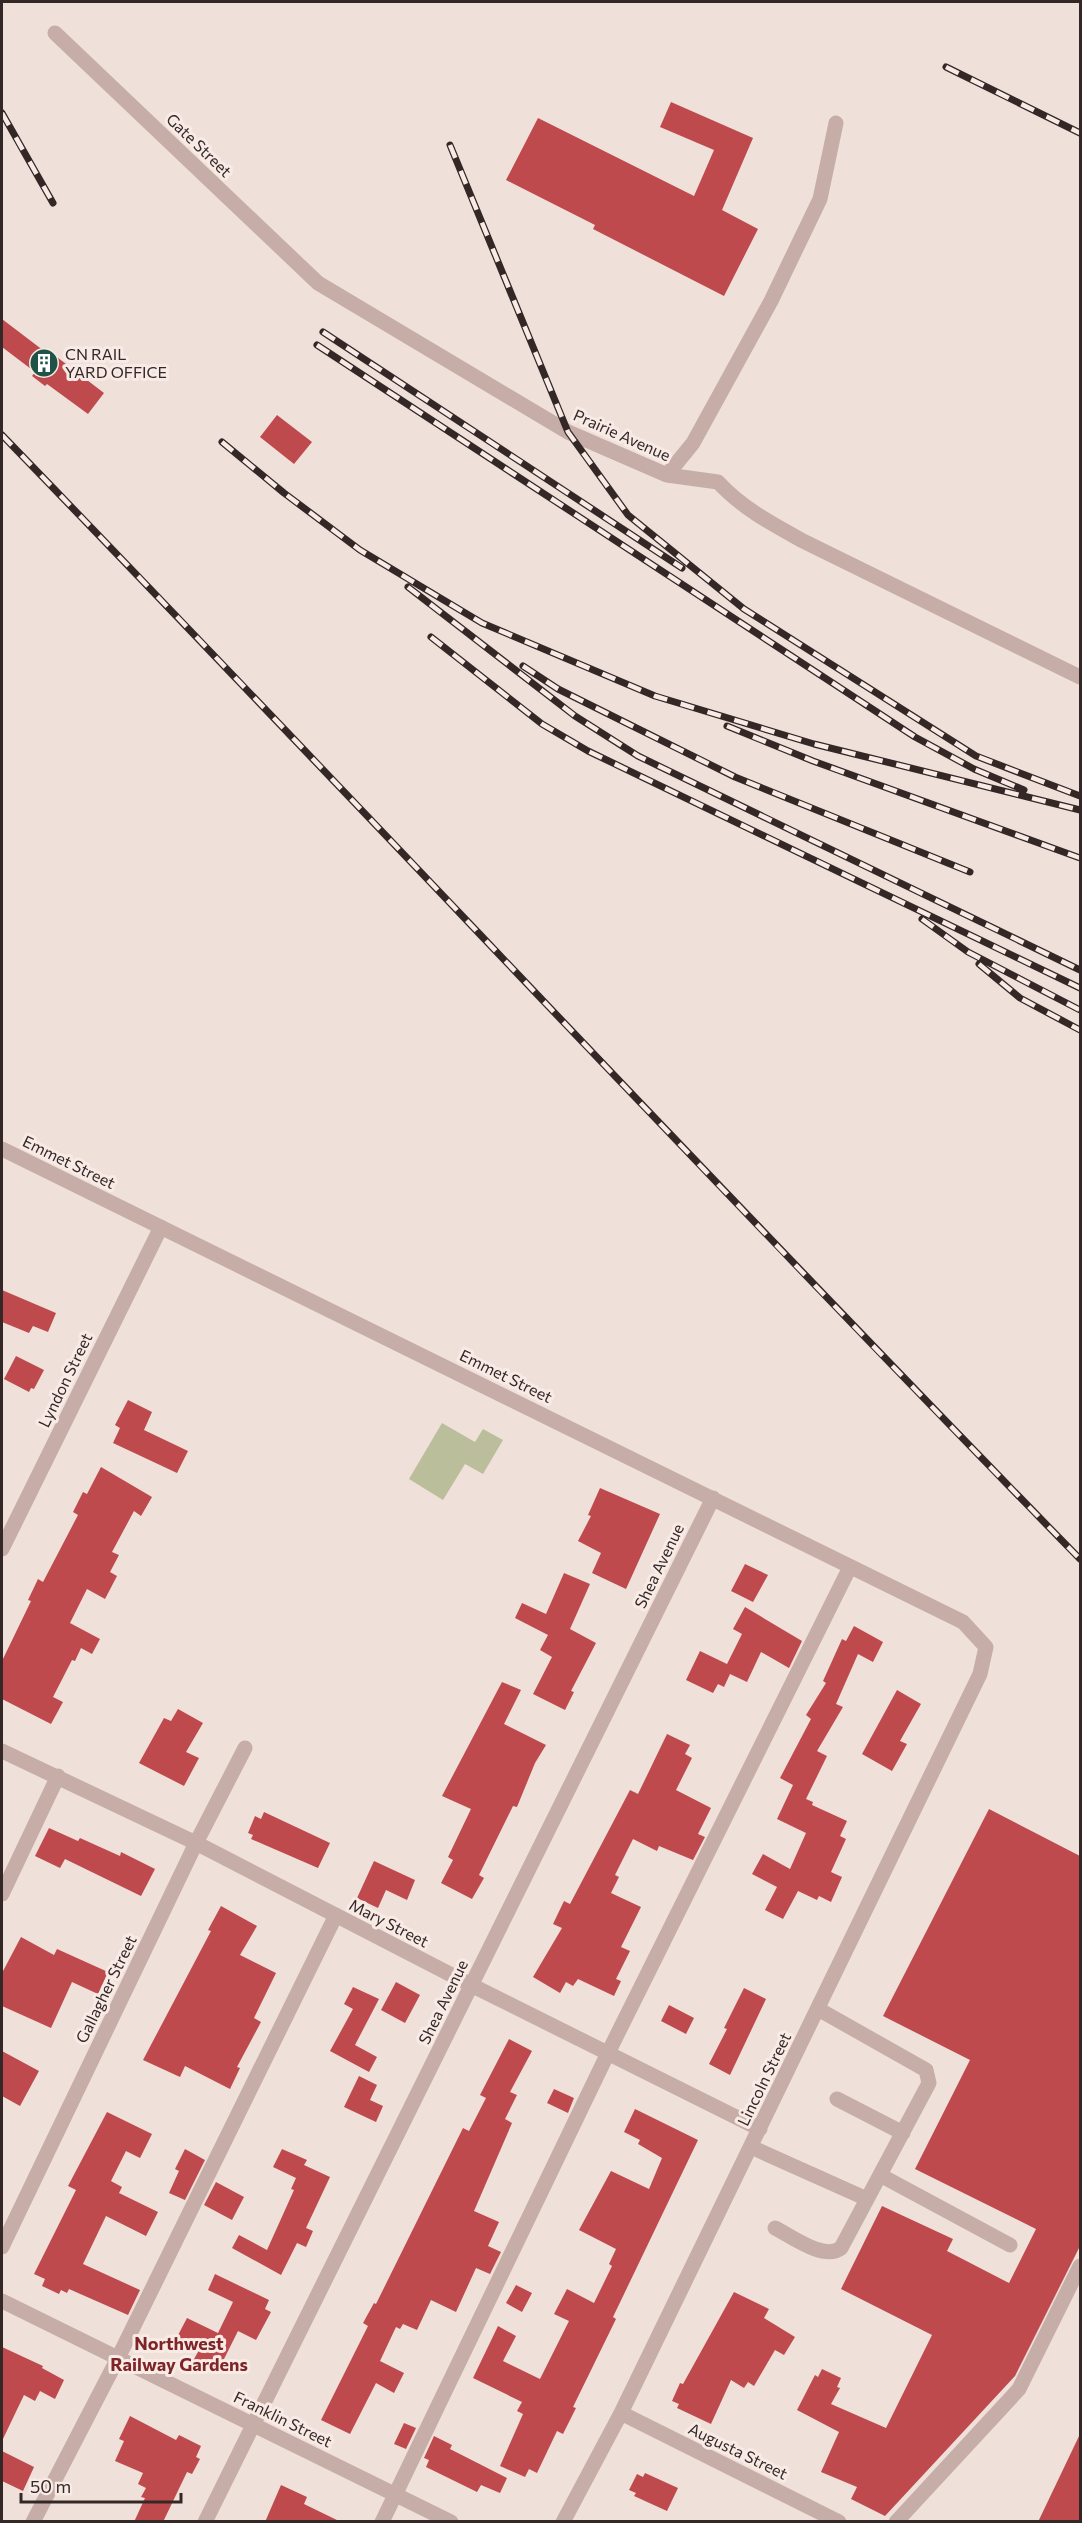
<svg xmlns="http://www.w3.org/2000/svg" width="1082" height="2523" viewBox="0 0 1082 2523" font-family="Commissioner,sans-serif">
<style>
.green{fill:#bbbe9b}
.building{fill:#be4a4d}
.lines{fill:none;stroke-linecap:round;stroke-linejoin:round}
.minor{stroke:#c7ada7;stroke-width:15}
.rail-casing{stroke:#342827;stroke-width:7}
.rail{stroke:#f8ebe6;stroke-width:4.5;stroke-dasharray:14;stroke-linecap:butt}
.labels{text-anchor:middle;stroke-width:6;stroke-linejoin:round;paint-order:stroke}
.street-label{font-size:16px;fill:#342827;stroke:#f8ebe6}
.poi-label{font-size:16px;fill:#342827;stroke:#f8ebe6;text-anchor:start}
.neighbourhood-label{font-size:18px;font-weight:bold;fill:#7e2528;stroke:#f8ebe6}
</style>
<rect width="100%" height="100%" fill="#f0e0da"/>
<!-- green -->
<path class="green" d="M442,1423l33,19 8,-13 20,11 -20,34 -18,-10 -22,36 -34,-21z"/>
<!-- building -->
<path class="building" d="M671,102l82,36 -31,72 36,19 -34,67 -131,-67 2,-4 -89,-45 32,-62 156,78 20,-46 -54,-23z
M2,319l46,35 1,-3 55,42 -16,21 -41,-30 -2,2 -13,-10 3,-4 -33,-25z
M277,415l35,27 -18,22 -34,-27z
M2,1290l54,23 -8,19 -15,-6 -4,7 -27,-11z
M16,1356l28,14 -10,19 -3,-1 -2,4 -25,-13z
M128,1400l24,12 -8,18 44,21 -11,22 -64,-30 7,-15 -5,-3z
M101,1467l51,30 -11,19 -7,-5 -22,41 7,3 -9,17 7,4 -12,23 -18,-10 -17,34 30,16 -8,15 -11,-6 -6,13 -3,-1 -19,37 10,5 -12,22 -49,-25v-38l29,-60 -3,-1 10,-21 5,3 35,-67 -5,-3 10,-20 4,2z
M600,1488l60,26 -34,75 -34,-16 9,-20 -23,-12 13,-25 -3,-1z
M745,1564l23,11 -15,27 -22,-11z
M564,1573l26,11 -20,45 26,14 -25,48 3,1 -9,18 -32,-16 19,-37 -12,-7 8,-15 -33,-17 7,-15 24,11z
M745,1607l57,34 -13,27 -28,-16 -14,30 -17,-8 -6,13 -6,-3 -5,9 -27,-13 14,-29 27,13 15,-30 -9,-5z
M854,1626l29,16 -10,20 -15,-8 -22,50 7,3 -26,44 10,5 -21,43 7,3 -1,3 35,16 -7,15 6,3 -15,33 11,5 -11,25 -12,-6 -2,4 -19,-9 -15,28 -18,-9 12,-23 -25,-13 11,-20 27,15 16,-36 -29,-14 16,-34 -13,-7 31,-59 -5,-4 20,-32 -3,-2 19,-42 4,2z
M502,1682l19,8 -17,34 42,21 -11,18 -18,44 -4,-1 -34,69 5,3 -12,21 -31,-16 12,-23 -5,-3 23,-48 -29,-13z
M897,1690l24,14 -21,37 7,3 -15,27 -30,-17z
M178,1709l25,14 -17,29 13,6 -15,28 -45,-23 25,-45 7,3z
M667,1734l23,11 -5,9 7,4 -16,32 35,18 -13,26 7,3 -12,23 -34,-14 -2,5 -24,-12 -18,36 4,2 -8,16 30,14 -20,40 9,4 -14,28 5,2 -7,15 -36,-17 -5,7 -7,-4 -6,11 -27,-16 29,-49 -9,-4 11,-23 6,3 60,-114 8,4z
M989,1809l91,47v390l-65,130 -130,140 -34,-17 6,-12 -36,-15 18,-40 -42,-22 18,-35 3,2 4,-8 19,9 -4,9 3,1 -9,16 55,24 46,-93 -91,-46 41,-83 71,33 -6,12 62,32 27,-54 -121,-60 55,-109 -87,-44z
M264,1812l66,31 -12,25 -67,-29 2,-4 -5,-2 7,-17 6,3z
M49,1828l29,13 2,-3 40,18 1,-4 34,17 -14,27 -76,-37 -5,9 -25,-12z
M374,1861l41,19 -8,20 -21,-10 -8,18 -21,-10z
M221,1906l36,20 -17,29 36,18 -22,45 7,4 -24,45 3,1 -10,21 -45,-23 -5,11 -37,-17 68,-129 -3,-1z
M21,1937l33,18 3,-6 51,23 -10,22 -26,-12 -21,46 -49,-22v-33z
M396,1982l24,13 -15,28 -24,-13z
M353,1987l26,12 -24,46 22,12 -8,15 -39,-21 23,-42 -9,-5z
M744,1988l22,11 -36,76 -21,-11 18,-35 -3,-1z
M669,2005l25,13 -8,16 -25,-13z
M509,2039l23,12 -22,41 7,3 -12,24 7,4 -38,88 25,11 -11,24 13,6 -11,22 -14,-6 -20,44 -25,-12 -14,30 -14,-6 -3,5 -4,-2 -16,34 24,12 -10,20 -18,-10 -26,51 -29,-14 47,-94 -5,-3 11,-20 2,1 87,-176 6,3 17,-33 -6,-3z
M2,2051l37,20 -19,35 -18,-10z
M359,2076l18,9 -7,15 13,6 -7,16 -32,-15z
M554,2089l20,9 -6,15 -21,-10z
M635,2109l63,31 -85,177 3,2 -43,88 3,1 -13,26 -6,-3 -20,42 -8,-4 -4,8 -25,-11 23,-52 -6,-3 5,-9 -49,-24 25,-52 18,10 -13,25 37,18 29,-58 -15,-7 13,-25 27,14 18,-37 -3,-2 7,-15 -37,-19 32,-59 38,18 13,-31 -24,-14 2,-4 -16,-8z
M107,2112l45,22 -12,24 -14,-7 -15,30 11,6 -3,6 39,19 -12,24 -40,-20 -23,48 57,26 -12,25 -59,-26 -2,4 -6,-3 -2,4 -17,-8 3,-7 -11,-5 42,-84 -8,-4z
M185,2149l20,11 -20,40 -16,-7 10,-22 -4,-2z
M282,2149l25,11 -3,5 26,12 -24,51 7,3 -7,16 -9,-4 -16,32 -49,-27 7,-13 28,15 27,-60 -3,-1 5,-11 -23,-11z
M216,2182l28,15 -12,23 -28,-15z
M215,2274l54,26 -4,9 6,3 -15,28 -18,-9 -21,42 -24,-12 6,-11 -23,-11 11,-21 31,15 15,-31 -25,-12z
M516,2285l16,8 -10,19 -16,-9z
M734,2292l35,17 -5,9 31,19 -11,18 -9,-5 -21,36 -6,-4 -4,6 -13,-8 -20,44 -34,-16 2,-4 -7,-3 8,-18 3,1z
M2,2347l41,19 -1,2 22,12 -9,19 -15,-8 -5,10 -11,-6 -22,46z
M130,2416l46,24 3,-5 22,11 -5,11 4,2 -8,15 -5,-2 -24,50h-29l11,-24 -4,-1 5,-9 -8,-4 5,-11 -28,-12 9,-20 -5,-2z
M404,2423l12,5 -10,21 -12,-5z
M1080,2434v88h-42z
M434,2436l18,9 -2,4 57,29 -7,15 -19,-8 -4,7 -51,-25 3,-7 -5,-2z
M2,2451l32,16 -11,24 -21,-10z
M645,2473l33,15 -11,23 -33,-15 2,-3 -7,-3 8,-16 6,3z
M281,2485l26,12 -3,7 37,18h-76z"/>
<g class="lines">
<!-- minor -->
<path class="minor" d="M55,33l263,250 250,149 99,43 51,7c24,26 54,42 85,59l277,136
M667,475l26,-32 78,-142 49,-102 16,-76
M2,1149l961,473 23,25 -6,27 -359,739 -58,109
M2,1549l159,-322
M2,1751l194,92 275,142 289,144
M2,1894l56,-118
M837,2099l66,34
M751,2147l116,52
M880,2175l130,70
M775,2228c16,8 49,33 66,20l88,-165 -3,-13 -108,-61
M2,2247l194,-404 49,-95
M2,2301l449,221
M621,2413l218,109
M33,2522l85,-164 218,-443
M205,2522l508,-1024
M382,2522l226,-469 242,-486
M896,2522l123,-133 61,-123"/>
<!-- rail casing -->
<g class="rail-casing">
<path id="rail" d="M946,67l134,66
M2,113l51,90
M450,145l118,287 60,83 116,94 232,147 104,40
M323,332l359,236
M317,345l598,392 59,32 50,21
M2,435c361,373 715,753 1078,1124
M222,442l62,51 76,57 122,73 173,73 159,48 266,66
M408,587l167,129 63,40 442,214
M431,637l111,87 46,27 492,237
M523,666l35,23 177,88 235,95
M727,726l86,35 267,97
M922,919l46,33 112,58
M979,964l41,34 60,32"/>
</g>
<!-- rail -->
<use href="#rail" class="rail"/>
</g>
<!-- icons -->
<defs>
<g id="building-disc" transform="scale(1.5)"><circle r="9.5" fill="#205348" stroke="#f8ebe6"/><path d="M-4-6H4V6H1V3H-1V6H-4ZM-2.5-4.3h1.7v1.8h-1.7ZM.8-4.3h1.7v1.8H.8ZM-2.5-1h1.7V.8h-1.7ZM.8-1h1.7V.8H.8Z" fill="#fff"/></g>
</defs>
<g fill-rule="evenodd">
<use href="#building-disc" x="44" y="363"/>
</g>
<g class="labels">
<!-- street labels -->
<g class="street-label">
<text transform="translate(199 145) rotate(44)" y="6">Gate Street</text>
<text transform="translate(622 435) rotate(24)" y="6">Prairie Avenue</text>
<text transform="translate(69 1162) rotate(26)" y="6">Emmet Street</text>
<text transform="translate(506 1376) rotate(26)" y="6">Emmet Street</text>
<text transform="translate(65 1380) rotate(-64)" y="6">Lyndon Street</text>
<text transform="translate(659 1566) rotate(-64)" y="6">Shea Avenue</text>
<text transform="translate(389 1923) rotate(27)" y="6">Mary Street</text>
<text transform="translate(106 1989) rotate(-64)" y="6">Gallagher Street</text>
<text transform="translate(443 2002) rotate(-64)" y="6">Shea Avenue</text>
<text transform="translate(764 2079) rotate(-64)" y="6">Lincoln Street</text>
<text transform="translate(283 2419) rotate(26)" y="6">Franklin Street</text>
<text transform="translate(738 2451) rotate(26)" y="6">Augusta Street</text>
</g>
<!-- poi labels -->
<g class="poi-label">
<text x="65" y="360">CN RAIL<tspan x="65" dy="18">YARD OFFICE</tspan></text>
</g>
<!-- neighbourhood labels -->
<g class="neighbourhood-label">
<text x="179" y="2350">Northwest<tspan x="179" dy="21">Railway Gardens</tspan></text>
</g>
</g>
<!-- border -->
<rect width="1082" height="2523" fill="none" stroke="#342827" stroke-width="6"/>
<!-- scale -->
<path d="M21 2493v9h160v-9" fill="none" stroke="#342827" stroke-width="3"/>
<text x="30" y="2493" font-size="18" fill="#342827" stroke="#f8ebe6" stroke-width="4.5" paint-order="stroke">50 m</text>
</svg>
